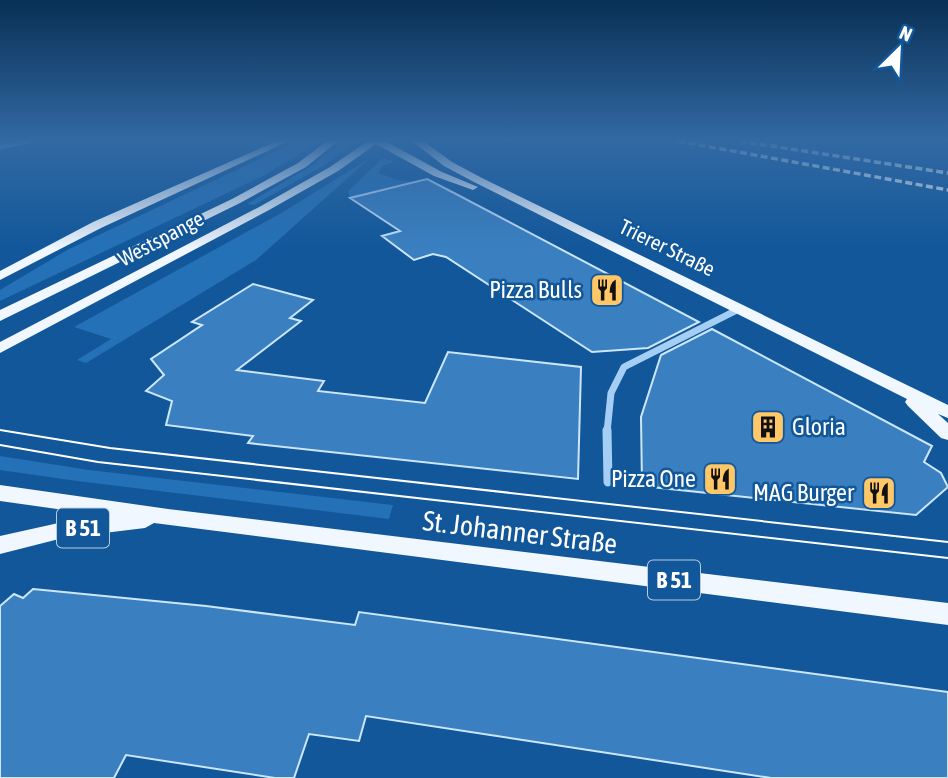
<svg xmlns="http://www.w3.org/2000/svg" width="948" height="778" viewBox="0 0 948 778" font-family="'Asap Condensed',sans-serif">
<style>
.green{fill:#2471b8}
.building{fill:#3a80c1;stroke:#cce6fe;stroke-width:2}
.lines{fill:none;stroke-linecap:round;stroke-linejoin:round}
.minor-far3{stroke:#a4cef4;stroke-width:4.5}
.minor-far2{stroke:#a4cef4;stroke-width:5}
.minor-far1{stroke:#a4cef4;stroke-width:7}
.minor{stroke:#a4cef4;stroke-width:9}
.primary{fill:#f1f7ff;fill-rule:evenodd}
.tram{stroke:#fff;stroke-width:2}
.rail{stroke:#fff;stroke-width:3.5;stroke-dasharray:7 3.5;stroke-linecap:butt}
.labels{text-anchor:middle;stroke-width:5;stroke-linejoin:round;paint-order:stroke}
.far-street-label{font-size:21px;fill:#fff;stroke:#11579a}
.shield{fill:#11579a;stroke:#b8cde1;stroke-width:2}
.shield-label{font-size:23px;font-weight:bold;fill:#fff}
.poi-label{font-size:24px;fill:#fff;stroke:#11579a;text-anchor:end}
.near-street-label{font-size:28px;fill:#fff;stroke:#11579a}
</style>
<rect width="100%" height="100%" fill="#11579a"/>
<!-- green -->
<path class="green" d="M298,141h23l-56,34 -265,126v-11l67,-40z
M345,141h15l-39,26 -67,38 -7,-1 64,-38z
M370,158l-114,102 -170,103 -9,-3 34,-21 -37,-12 209,-115z
M383,158l11,4 -12,4 -3,7 18,7 17,2 -64,16 -2,-7z
M0,456l89,14 304,35 -4,14 -312,-38 -77,-11z"/>
<!-- building -->
<path class="building" d="M427,179l29,15 243,128 -51,26 -56,4 -146,-95 -13,-3 -19,6 -32,-24 18,-5 -50,-33z
M253,284l60,16 -23,18 11,3 -64,49 87,11 -6,10 107,12 23,-51 133,15 -3,112 -330,-36 5,-7 -87,-11 6,-24 -26,-10 18,-16 -13,-16 51,-34 -10,-3z
M712,329l220,117 -8,16 17,11 7,14 -32,28 -274,-29 -1,-69 20,-62z
M33,589l173,17 149,19 4,-13 589,80v86h-177l-405,-62 -7,25 -50,-7 -15,44h-19l-149,-23 -12,23h-114v-172l14,-12 9,4z"/>
<g class="lines">
<!-- minor-far3 -->
<path class="minor-far3" d="M0,147l29,-6"/>
<!-- minor-far2 -->
<path class="minor-far2" d="M734,311l4,-2"/>
<!-- minor-far1 -->
<path class="minor-far1" d="M607,432l4,-39 13,-26 113,-57"/>
<!-- minor -->
<path class="minor" d="M607,430l1,52"/>
<!-- primary -->
<path class="primary" d="M277,141h12l-188,87 -101,52v-9l93,-49z
M327,141h11l-32,26 -66,36 -240,118v-11l232,-111 66,-36z
M368,141h17l57,31 36,15 -5,3 -39,-14 -58,-32 -38,27 -69,39 -269,143v-11l261,-136 69,-39z
M412,141h11l29,21 30,16 466,227v13l-10,-4 10,9v17l-7,-2 -33,-32 -3,-4 2,-3 -433,-217 -30,-16z
M0,485l168,24 780,94v22l-794,-102 -9,5 -82,10 -63,16v-18l63,-14 44,-6 -107,-15z"/>
<!-- tram -->
<path class="tram" d="M0,430l110,18 838,94
M0,445l98,17 850,96"/>
<!-- rail -->
<path class="rail" d="M678,141l270,49
M739,141l209,32"/>
</g>
<!-- sky -->
<linearGradient id="sky" x2="0" y2="1"><stop stop-color="#093055"/><stop offset="0.56" stop-color="#3269a3"/><stop offset="1" stop-color="#3269a3" stop-opacity="0"/></linearGradient>
<rect width="948" height="250" fill="url(#sky)"/>
<!-- icons -->
<defs>
<g id="restaurant-square" transform="scale(1.75)"><rect x="-9" y="-9" width="18" height="18" rx="4" fill="#ffc767" stroke="#11579a"/><path d="M-5-6h1v4h1v-4h1v4h1v-4h1v5L-1.5 .5V6h-2V.5L-5-1ZM5-6V6H3V1.5H1.5Q1.5-4 5-6Z" fill="#111"/></g>
<g id="building-square" transform="scale(1.75)"><rect x="-9" y="-9" width="18" height="18" rx="4" fill="#ffc767" stroke="#11579a"/><path d="M-4-6H4V6H1V3H-1V6H-4ZM-2.5-4.3h1.7v1.8h-1.7ZM.8-4.3h1.7v1.8H.8ZM-2.5-1h1.7V.8h-1.7ZM.8-1h1.7V.8H.8Z" fill="#111"/></g>
</defs>
<g fill-rule="evenodd">
<use href="#restaurant-square" x="607" y="290"/>
<use href="#building-square" x="768" y="427"/>
<use href="#restaurant-square" x="720" y="479"/>
<use href="#restaurant-square" x="879" y="493"/>
</g>
<g class="labels">
<!-- far-street labels -->
<g class="far-street-label">
<text transform="translate(161 239) rotate(-28)" y="7">Westspange</text>
<text transform="translate(667 248) rotate(26)" y="7">Trierer Straße</text>
</g>
<!-- shield labels -->
<g class="shield">
<rect x="57" y="508.5" width="52" height="39" rx="5"/>
<rect x="648" y="560.5" width="52" height="39" rx="5"/>
</g>
<g class="shield-label">
<text x="83" y="536">B 51</text>
<text x="674" y="588">B 51</text>
</g>
<!-- poi labels -->
<g class="poi-label">
<text x="582" y="298">Pizza Bulls</text>
<text x="792" y="435" text-anchor="start">Gloria</text>
<text x="696" y="487">Pizza One</text>
<text x="854" y="501">MAG Burger</text>
</g>
<!-- near-street labels -->
<g class="near-street-label">
<text transform="translate(520 532) rotate(7)" y="10">St. Johanner Straße</text>
</g>
</g>
<!-- north arrow -->
<g transform="translate(899 49) rotate(24)" stroke="#11579a" stroke-width="5" paint-order="stroke">
<path d="M0-5L12 26L0 18L-12 26Z" fill="#ffffff"/>
<text y="-10" font-size="19" font-weight="bold" text-anchor="middle" fill="#ffffff">N</text>
</g>
</svg>
